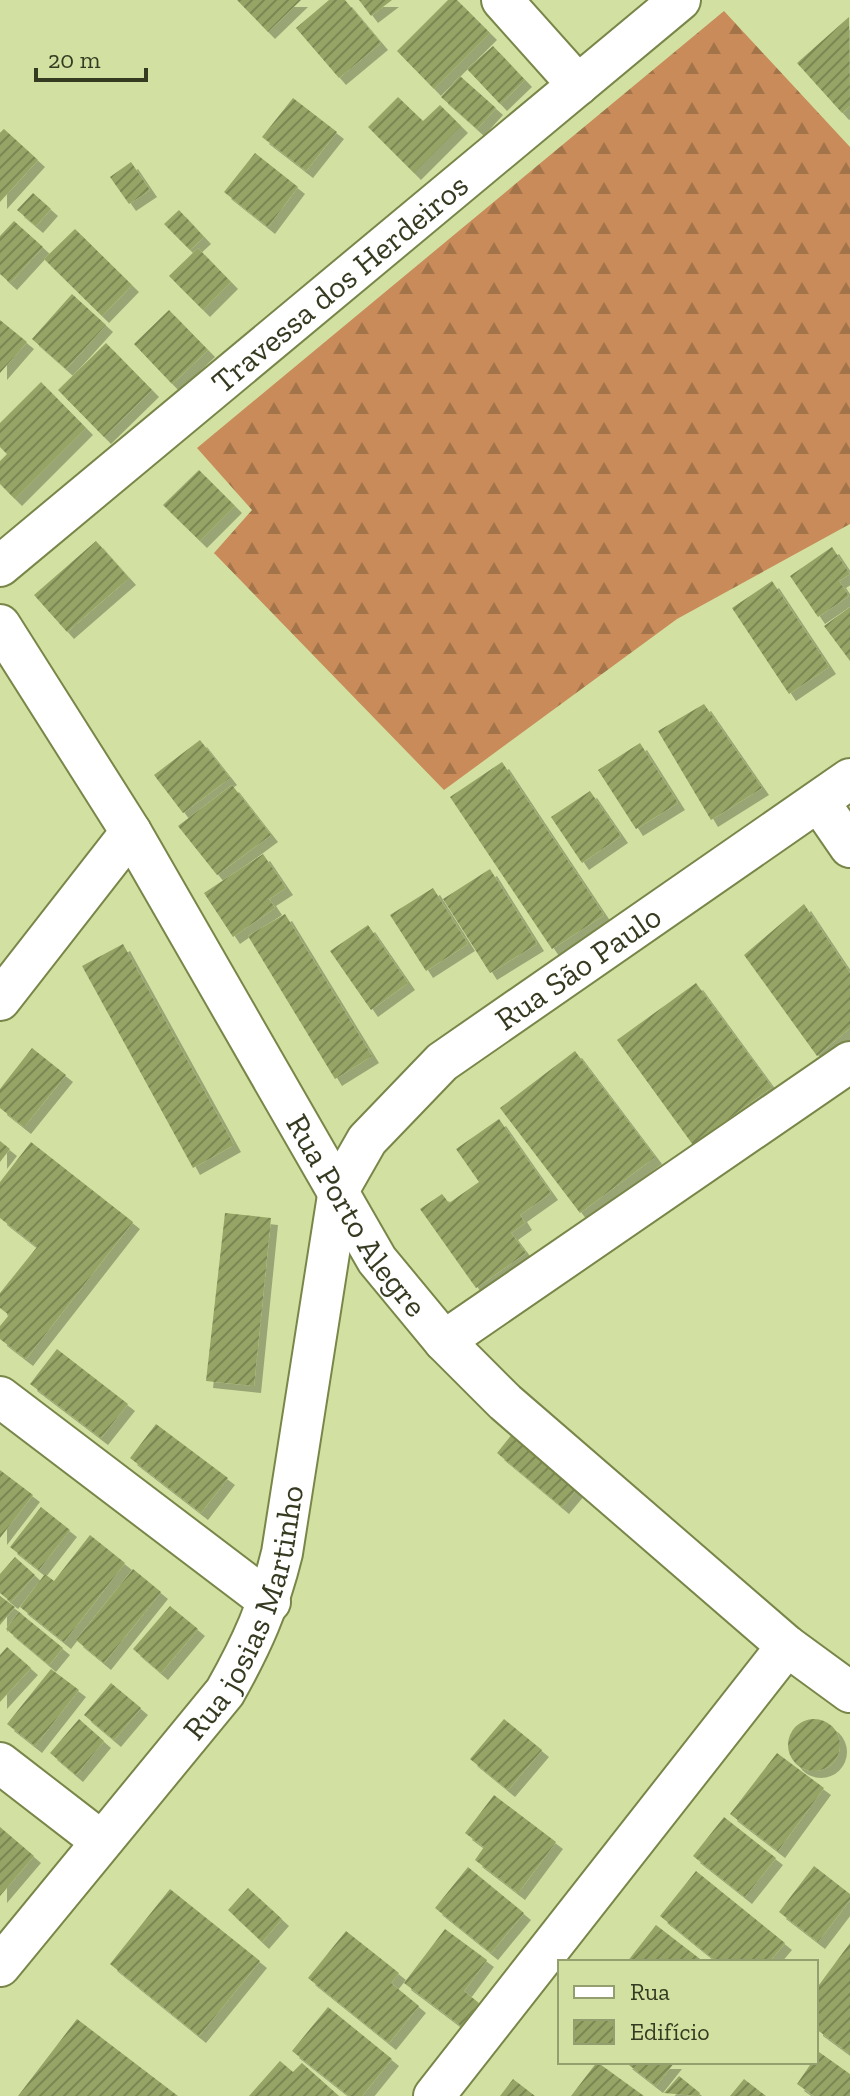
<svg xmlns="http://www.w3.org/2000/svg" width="850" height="2096" viewBox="0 0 850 2096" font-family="'Zilla Slab',serif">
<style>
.forest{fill:url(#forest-firs)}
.building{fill:url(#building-hatch);filter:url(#shadow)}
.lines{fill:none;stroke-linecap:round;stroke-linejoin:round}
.minor-casing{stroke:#798649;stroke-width:44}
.minor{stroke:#fff;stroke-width:40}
.labels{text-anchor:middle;stroke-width:8;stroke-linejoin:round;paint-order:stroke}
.street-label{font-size:32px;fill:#353b21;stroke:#d2e1a1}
</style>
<defs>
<pattern id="forest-firs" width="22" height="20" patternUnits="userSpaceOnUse" patternTransform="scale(2)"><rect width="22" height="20" fill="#c88b59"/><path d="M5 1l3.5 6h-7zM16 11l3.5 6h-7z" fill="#a37349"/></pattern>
<pattern id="building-hatch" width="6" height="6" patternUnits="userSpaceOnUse" patternTransform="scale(2)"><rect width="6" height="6" fill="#96a466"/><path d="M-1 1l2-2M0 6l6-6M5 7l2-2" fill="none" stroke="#7b8754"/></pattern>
<filter id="shadow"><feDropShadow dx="7" dy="7" stdDeviation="0" flood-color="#0004"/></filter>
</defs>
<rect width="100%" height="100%" fill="#d2e1a1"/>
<!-- forest -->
<path class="forest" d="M724,11l126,136v377l-173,95 -233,171 -230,-237 38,-43 -55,-62z"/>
<!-- building -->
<path class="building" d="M237,0h64l-33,32z
M329,0h16l36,43 -42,35 -43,-50z
M359,0h33l-21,16z
M448,0h9l33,33 -56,56 -37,-38z
M849,17l1,89 -8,7 -45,-50z
M493,46l32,34 -25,24 -33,-35z
M460,76l36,32 -19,21 -36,-32z
M398,97l25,24 17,-16 21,21 -47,47 -46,-46z
M293,98l44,34 -31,39 -44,-34z
M4,129l34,31 -38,42v-69z
M255,153l43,34 -30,40 -44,-35z
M131,162l19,28 -21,14 -19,-27z
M33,193l18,16 -15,17 -19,-16z
M179,210l25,27 -14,13 -26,-26z
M14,221l29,26 -33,36 -10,-9v-38z
M75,229l57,56 -30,31 -58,-57z
M198,248l33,34 -28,28 -34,-34z
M72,294l34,31 -40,44 -34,-30z
M169,310l39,40 -36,34 -38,-40z
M0,320l27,22 -27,31z
M106,343l46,47 -48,47 -46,-47z
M41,382l45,46 -71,71 -15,-15v-23l7,-7 -7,-7v-24z
M199,470l36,36 -35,35 -37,-36z
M96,541l33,37 -62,54 -33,-37z
M832,547l18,27 -11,7 10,15 -31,21 -28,-41z
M772,581l57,86 -40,27 -57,-86z
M850,607v54l-26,-35z
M704,704l58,84 -51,32 -53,-89z
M200,740l30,38 -47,35 -29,-38z
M640,743l38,60 -42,26 -38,-59z
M502,762l102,153 -52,34 -102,-152z
M232,785l39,50 -54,40 -39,-49z
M590,791l31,45 -39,27 -31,-46z
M263,854l23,34 -17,11 6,9 -42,29 -29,-44z
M490,869l47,75 -47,29 -47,-74z
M433,888l35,56 -42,27 -36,-56z
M804,904l46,69v55l-33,28 -73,-101z
M285,914l87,142 -37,23 -87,-143z
M368,925l40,58 -37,27 -41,-59z
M123,944l111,201 -41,23 -111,-202z
M696,983l76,104 -79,58 -76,-105z
M32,1048l34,27 -42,52 -24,-19v-19z
M575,1051l80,106 -75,56 -80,-105z
M499,1119l52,74 -31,22 5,8 -14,10 15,20 -50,35 -56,-79 22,-15 7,9 30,-21 -23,-33z
M0,1141l10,8 -10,13z
M31,1142l102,80 -107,137 -26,-20v-13l9,-11 -9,-7v-15l37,-46 -37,-29v-36z
M225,1213l46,5 -17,168 -48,-5z
M57,1349l71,55 -27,34 -71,-54z
M156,1424l72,54 -27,35 -71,-55z
M513,1433l65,55 -16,19 -65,-54z
M0,1470l33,25 -33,43z
M41,1507l29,23 -31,40 -29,-23z
M90,1535l35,28 -61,79 -44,-35 25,-33 9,7z
M15,1557l20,18 -24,27 -11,-9v-19z
M133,1569l28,23 -57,71 -28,-23z
M0,1596l15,11 -15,18z
M170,1606l28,23 -37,44 -28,-24z
M19,1612l44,36 -14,17 -43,-36z
M7,1647l24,21 -31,34v-47z
M51,1669l28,21 -44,56 -28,-22z
M111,1683l30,25 -27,32 -30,-25z
M788 1745a26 26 0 1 1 52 0a26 26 0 1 1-52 0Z
M79,1719l25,22 -28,34 -26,-22z
M504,1719l38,31 -34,40 -38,-31z
M777,1753l47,35 -46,63 -48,-37z
M494,1795l62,47 -38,51 -43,-33 9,-13 -19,-14z
M724,1817l52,41 -31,39 -52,-41z
M0,1827l34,29 -34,40z
M814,1866l36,28v6l-32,42 -39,-30z
M468,1867l56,46 -33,40 -56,-45z
M696,1871l89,72 -16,19h-52l-57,-46z
M248,1888l34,31 -20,23 -34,-32z
M170,1889l90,72 -61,75 -89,-72z
M656,1925l48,37h-77z
M445,1929l42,31 -23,31 15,12 -18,23 -57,-43z
M346,1931l53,42 -8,10 28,23 -30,37 -81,-65z
M850,1943v111l-34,-25v-40z
M328,2007l64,52 -30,37h-13l-57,-45z
M77,2019l101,77h-160z
M819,2052l31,22v22h-36l-17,-12 15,-22h4z
M280,2061l13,11 9,-9 37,33h-90z
M597,2062l47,34h-73z
M625,2062h50l-19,24z
M679,2076l21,17 -2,3 -34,-3z
M513,2079l22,17h-35z
M744,2079l22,17h-36z"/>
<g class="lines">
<!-- minor casing -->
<g class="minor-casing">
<g id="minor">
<path d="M502,0l76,85"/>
<path id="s1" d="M0,566l680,-566"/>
<path id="s2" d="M0,625l131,207 246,428 67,81 61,61 282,244 63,46"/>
<path d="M819,802l31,45"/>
<path d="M0,1000l131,-168"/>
<path d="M444,1341l406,-279"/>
<path d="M0,1397l270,205"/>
<path d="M0,1763l101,78"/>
<path id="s3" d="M0,1966l225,-274c27,-48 44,-86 57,-139l57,-364 28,-49 75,-78 408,-283"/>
<path d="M434,2096l353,-450"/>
</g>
</g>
<!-- minor -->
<use href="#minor" class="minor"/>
</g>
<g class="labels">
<!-- street labels -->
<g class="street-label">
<text dy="11" stroke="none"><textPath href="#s1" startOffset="442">Travessa dos Herdeiros</textPath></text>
<text dy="11" stroke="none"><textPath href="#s3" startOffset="1204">Rua São Paulo</textPath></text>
<text dy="11" stroke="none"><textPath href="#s2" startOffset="690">Rua Porto Alegre</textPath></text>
<text dy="11" stroke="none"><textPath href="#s3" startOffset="436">Rua josias Martinho</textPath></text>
</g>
</g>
<!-- legend -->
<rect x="558" y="1960" width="260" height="104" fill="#d2e1a1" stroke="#939f6e" stroke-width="2"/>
<rect x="574" y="1986" width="40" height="12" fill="#ffffff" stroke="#939f6e" stroke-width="2"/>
<text x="630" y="2000" font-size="24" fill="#353b21">Rua</text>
<rect x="574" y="2020" width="40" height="24" fill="url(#building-hatch)" stroke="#939f6e" stroke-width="2"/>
<text x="630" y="2040" font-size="24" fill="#353b21">Edifício</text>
<!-- scale -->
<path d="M36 68v12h110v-12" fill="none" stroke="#353b21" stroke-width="4"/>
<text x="48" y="68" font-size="24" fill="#353b21" stroke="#d2e1a1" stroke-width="6" paint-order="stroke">20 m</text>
</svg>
